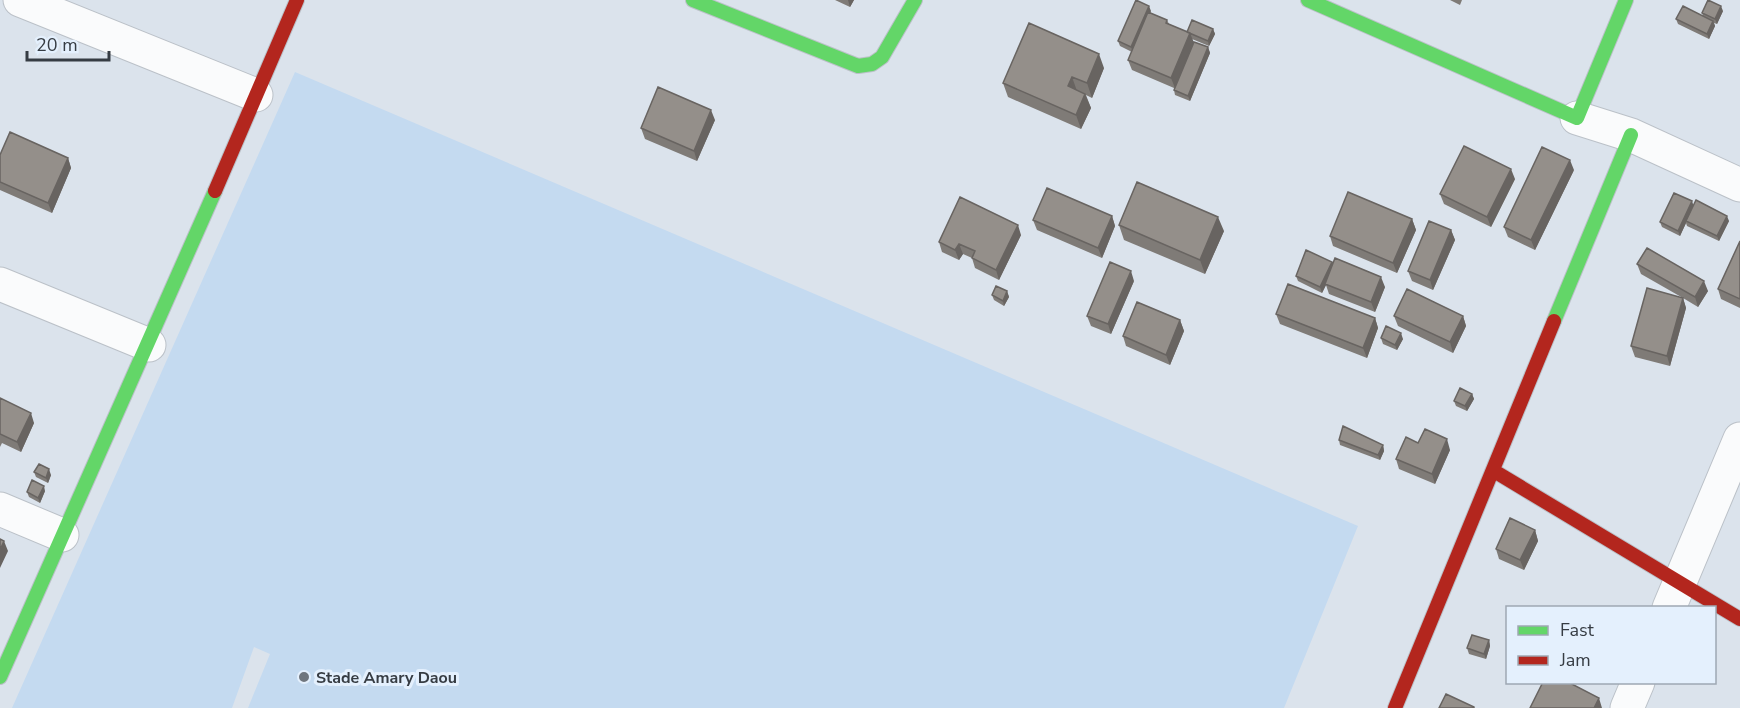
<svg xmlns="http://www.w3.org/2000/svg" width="1740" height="708" viewBox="0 0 1740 708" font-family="'Nunito Sans',sans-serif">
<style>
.green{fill:#c4daf0}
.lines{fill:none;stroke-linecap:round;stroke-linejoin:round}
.street-casing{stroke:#bbc1c8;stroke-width:35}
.fast-casing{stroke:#bbc1c8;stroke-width:16}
.jam-casing{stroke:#bbc1c8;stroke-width:16}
.street{stroke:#fafbfc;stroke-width:33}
.fast{stroke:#63d668;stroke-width:14}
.jam{stroke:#b3261e;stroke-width:14}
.wall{fill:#7f7b77}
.shaded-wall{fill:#686461}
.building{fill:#948f8a;stroke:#686461;stroke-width:1.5}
.poi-dot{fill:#70767e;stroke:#e4f0fd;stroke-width:2}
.labels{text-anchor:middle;stroke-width:6;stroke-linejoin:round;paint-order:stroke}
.poi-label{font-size:16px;font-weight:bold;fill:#363c43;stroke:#e4f0fd;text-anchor:start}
</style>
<rect width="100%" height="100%" fill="#dbe3ec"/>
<!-- green -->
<path class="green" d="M295,72l1063,454 -74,182h-1036l22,-54 -16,-7 -22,61h-220z"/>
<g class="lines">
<!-- street casing -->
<g class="street-casing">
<path id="street" d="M20,0l236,95
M1577,118l54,17 109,50
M0,284l149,61
M0,509l62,26
M1669,608l71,-169
M1627,708l11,-26"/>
</g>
<!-- fast casing -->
<g class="fast-casing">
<path id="fast" d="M693,0l165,66 14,-2 10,-7 33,-57
M1308,0l269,118 49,-118
M1554,321l77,-186
M0,677l215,-486"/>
</g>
<!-- jam casing -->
<g class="jam-casing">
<path id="jam" d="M215,191l82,-191
M1494,471l246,148
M1395,708l159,-387"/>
</g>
<!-- street -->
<use href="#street" class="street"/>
<!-- fast -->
<use href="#fast" class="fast"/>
<!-- jam -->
<use href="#jam" class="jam"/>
</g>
<!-- wall -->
<path class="wall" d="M835,0h19l-4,7z
M1450,0h12l-2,5z
M1151,11l-1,2 17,7 2,4 18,8 26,-3 2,5 -6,12 -17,-7 2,3 14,5 2,6 -20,48 -15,-6 -1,-5v-2l-42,-18 -4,-10 4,-8 -12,-6 -2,-5z
M1723,11l-6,13 -3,-1 1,3 -6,13 -31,-15 -2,-5 27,-3 -1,-3z
M1104,68l-12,30 -6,-3 5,13 -10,21 -73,-32 -5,-14z
M715,120l-18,41 -52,-22 -4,-11z
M0,155l68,3 3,10 -19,45 -52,-23z
M1574,170l-39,80 -27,-13 -4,-10z
M1515,179l-24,48 -47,-23 -4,-10z
M1693,205l36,16 -10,20 -32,-15 -1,-3 -6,13 -18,-9 -2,-5z
M1112,216l3,10 -13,32 -65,-28 -4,-10z
M1412,219l4,11 -19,43 -64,-27 -3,-10z
M1119,225l105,6 -19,43 -81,-34z
M1451,230l4,10 -22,50 -21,-9 -4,-10z
M1021,235l-22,45 -24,-12 -3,-10 -9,-4 -4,6 -17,-8 -3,-10z
M1740,241v67l-19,-9 -3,-10z
M1333,263l52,24 -10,25 -46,-18 -3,-9 -4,8 -24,-12 -2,-5z
M1637,264l71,27 -10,16 -15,-9 3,10 -16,58 -35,-9 -4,-11 52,-48 -42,-24z
M1134,281l-23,53 -20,-8 -4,-10z
M1007,291l2,6 -5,9 -10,-6 -2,-5z
M1276,314l99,4 3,10 -11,30 -87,-34z
M1394,316h69l3,10 -13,27 -55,-27z
M1180,320l4,11 -14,34 -44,-19 -3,-10z
M1381,338l22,1 -6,11 -14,-6z
M1472,394l2,5 -7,12 -11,-5 -2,-5z
M0,398l34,25 -13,29 -19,-9 -2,4z
M1339,440l44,5 1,6 -4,9 -40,-15z
M1418,443l32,7 -15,34 -36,-15 -3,-10z
M34,472l17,3 -3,8 -12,-6z
M45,491l-5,12 -11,-6 -2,-5z
M1535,530l3,11 -14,29 -25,-11 -3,-10z
M1489,640l1,6 -4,13 -17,-5 -2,-6z"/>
<!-- shaded-wall -->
<path class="shaded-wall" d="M848,0h6l-4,7z
M1149,6l2,5 -18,41 -2,-5z
M1721,6l2,5 -6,13 -2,-5z
M1713,21l2,5 -6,13 -2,-5z
M1213,29l2,5 -6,12 -1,-5z
M1190,33l4,10 -19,45 -4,-10z
M1208,47l2,6 -20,48 -2,-5z
M1099,54l5,14 -12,30 -5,-15z
M1072,77l5,14 -9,-5z
M1085,94l6,14 -10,21 -5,-14z
M711,110l4,10 -18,41 -3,-10z
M68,158l3,10 -19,45 -4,-10z
M1570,160l4,10 -39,80 -4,-10z
M1511,169l4,10 -24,48 -4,-10z
M1692,201l2,6 -8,14v2l-6,13 -2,-5z
M1112,216l3,10 -13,32 -4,-10z
M1727,216l2,5 -10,20 -2,-5z
M1218,217l6,14 -19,43 -5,-14z
M1412,219l4,11 -19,43 -4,-10z
M1018,225l3,10 -22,45 -3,-10z
M1451,230l4,10 -22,50 -3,-10z
M959,244l4,10 -4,6 -4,-10z
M1332,262l2,5 -9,17 1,1 -4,8 -2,-6z
M1131,271l3,10 -23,53 -3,-10z
M1381,277l4,10 -10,25 -4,-10z
M1704,281l4,10 -10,16 -3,-10z
M1007,291l2,6 -5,9 -1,-5z
M1683,298l3,10 -16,58 -3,-10z
M1463,316l3,10 -13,27 -3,-11z
M1375,318l3,10 -11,30 -4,-10z
M1180,320l4,11 -14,34 -4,-10z
M1401,333l2,6 -6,11 -2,-5z
M1472,394l2,5 -7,12 -2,-5z
M31,413l3,10 -13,29 -4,-10z
M1447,439l3,11 -15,34 -3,-10z
M1383,445l1,6 -4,9 -2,-5z
M49,469l2,6 -3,8 -2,-5z
M44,486l1,5 -5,12 -2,-5z
M1535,530l3,11 -14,29 -4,-10z
M4,541l4,10 -8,17v-18z
M1489,640l1,6 -4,13 -2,-5z
M1599,698l3,10h-8z"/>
<!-- building -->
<path class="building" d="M1136,0l13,6 -18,41 -13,-6z
M1708,0l13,6 -6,13 -13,-6z
M1683,6l30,15 -6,13 -31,-15z
M1148,12l19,8 -1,3 24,10 -19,45 -43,-18z
M1192,20l21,9 -5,12 -21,-9z
M1029,23l70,31 -12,29 -15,-6 -4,9 17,8 -9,21 -73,-32z
M1194,42l14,5 -20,49 -14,-6z
M658,87l53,23 -17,41 -53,-23z
M10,132l58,26 -20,45 -48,-21v-27z
M1464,146l47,23 -24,48 -47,-23z
M1542,147l28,13 -39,80 -27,-13z
M1137,182l81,35 -18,43 -81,-35z
M1047,188l65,28 -14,32 -65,-28z
M1348,192l64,27 -19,44 -63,-27z
M1674,193l18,8 -14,30 -18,-9z
M960,197l58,28 -22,45 -24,-12 3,-7 -16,-7 -4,6 -16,-8z
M1696,200l31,16 -10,20 -31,-15z
M1429,221l22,9 -21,50 -22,-9z
M1740,241v58l-22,-10z
M1647,248l57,33 -9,16 -58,-33z
M1306,250l26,12 -12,25 -24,-11z
M1335,258l46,19 -10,25 -46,-18z
M1110,262l21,9 -23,53 -21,-8z
M1288,284l87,34 -12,30 -87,-34z
M996,286l11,5 -4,10 -11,-6z
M1647,288l36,10 -16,58 -36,-10z
M1407,289l56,27 -13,26 -56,-26z
M1137,302l43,18 -14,35 -43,-19z
M1386,326l15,7 -6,12 -14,-7z
M1460,388l12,6 -7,12 -11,-5z
M0,398l31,15 -14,29 -17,-8z
M1343,426l40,19 -5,10 -39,-15z
M1425,429l22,10 -15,35 -36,-15 10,-22 12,6z
M39,464l10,5 -3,9 -12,-6z
M32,480l12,6 -6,12 -11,-6z
M1510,518l25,12 -15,30 -24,-11z
M0,539l4,2 -4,9z
M1472,635l17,5 -5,14 -17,-6z
M1543,682h25l31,16 -5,10h-64z
M1446,694l28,13v1h-35z"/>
<!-- markers -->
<circle class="poi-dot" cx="304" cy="677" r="6"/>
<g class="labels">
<!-- poi labels -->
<g class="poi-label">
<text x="316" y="683">Stade Amary Daou</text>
</g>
</g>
<!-- legend -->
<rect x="1506" y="606" width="210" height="78" fill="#e4f0fd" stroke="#9ea8b3" stroke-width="1.5"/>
<rect x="1518" y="626" width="30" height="9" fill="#63d668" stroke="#9ea8b3" stroke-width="1.5"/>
<text x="1560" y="636" font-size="18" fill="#363c43">Fast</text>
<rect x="1518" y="656" width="30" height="9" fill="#b3261e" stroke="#9ea8b3" stroke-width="1.5"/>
<text x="1560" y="666" font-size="18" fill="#363c43">Jam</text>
<!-- scale -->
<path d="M27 51v9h82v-9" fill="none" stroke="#363c43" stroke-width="3"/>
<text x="36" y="51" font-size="18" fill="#363c43" stroke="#e4f0fd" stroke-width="4.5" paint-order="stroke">20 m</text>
</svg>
